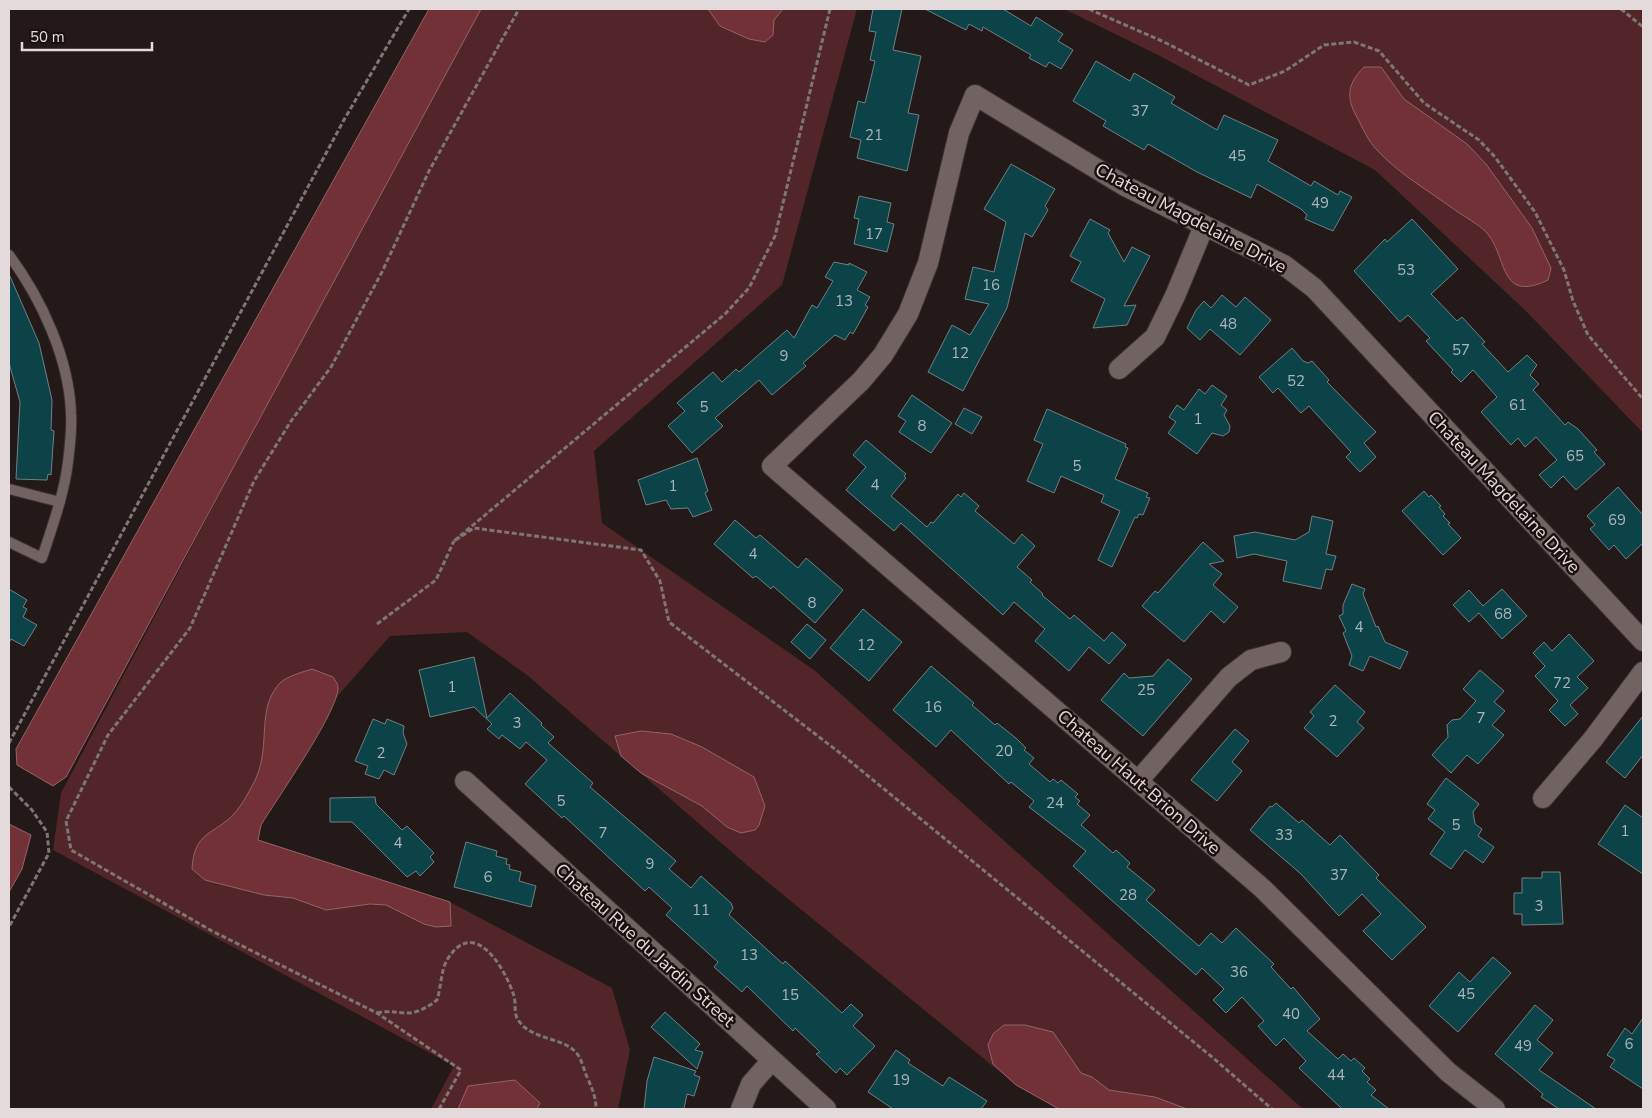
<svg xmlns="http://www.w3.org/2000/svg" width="1652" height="1118" viewBox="0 0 1652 1118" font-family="'Nunito Sans',sans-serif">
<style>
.green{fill:#522528}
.water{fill:#713136;stroke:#936468}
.building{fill:#0c4349;stroke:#708082}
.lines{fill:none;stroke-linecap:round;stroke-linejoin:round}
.lane-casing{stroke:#3c3334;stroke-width:12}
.street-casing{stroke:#3c3334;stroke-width:22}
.path{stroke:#7f7575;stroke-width:3;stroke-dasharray:5 2.5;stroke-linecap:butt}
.lane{stroke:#726363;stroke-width:10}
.street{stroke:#726363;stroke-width:20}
.labels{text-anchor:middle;stroke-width:5;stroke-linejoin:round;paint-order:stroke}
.number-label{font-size:15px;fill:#adb5b6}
.street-label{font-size:18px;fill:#e3dbdb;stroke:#1b1010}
</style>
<rect width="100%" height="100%" fill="#241919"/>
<!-- green -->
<path class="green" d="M477,9h380l-75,276 -188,166 8,72 212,147 489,439h-244l-43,-24 -268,-219 -221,-191 -60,-43 -77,4 -54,62 -11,24 -64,103 -3,15 192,62 162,86 18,62 -12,59h-187l23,-43 -401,-216 8,-57z
M1064,9h579v424l-117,-122 -151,-141 -219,-116z"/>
<!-- water -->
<path class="water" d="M429,9h52l-415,768 -13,9 -36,-21 -1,-16z
M708,9h75l-9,11 -1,15 -8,7 -16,-3 -29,-13z
M1364,67h17l23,32 63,45 19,20 46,64 19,40 -3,12c-50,24 -40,-24 -62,-48 -8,-8 -21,-15 -31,-22 -26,-19 -56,-36 -78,-60 -8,-8 -13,-19 -18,-29 -13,-22 -13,-36 5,-54z
M312,669l21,8c2,3 5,7 5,11 0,24 -62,112 -77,137l-3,15 192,62 1,24 -15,1 -12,-3 -38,-19 -16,-1 -44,6 -33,-12 -29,-3 -59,-15 -13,-11c2,-38 22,-34 42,-55 8,-9 17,-25 22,-36 15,-33 0,-70 24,-95 7,-7 23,-11 32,-14z
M641,731l30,3 31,13 52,30 11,29 -6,19 -4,5 -14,3 -14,-6 -25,-21 -61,-33 -20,-17 -6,-20z
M9,824l22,11 -9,34 -13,23z
M1004,1025h21l28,7 28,41 11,4 17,13 46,7 32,12h-128l-43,-24 -23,-21 -5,-19 5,-11z
M515,1080l25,23 -3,6h-79l10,-23z"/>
<!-- building -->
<path class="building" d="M873,9h29l-9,41 28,6 -13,57 11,2 -12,56 -50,-13 4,-18 -11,-3 8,-36 7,2 10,-42 -5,-1 6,-28 -7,-1z
M925,9h78l28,17 5,-9 27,17 -5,7 15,9 -12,19 -12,-7 -3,5 -17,-9 2,-3 -48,-28 -1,4 -13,-7 -3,6z
M1096,61l34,20 4,-8 41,24 -4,6 46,27 7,-15 54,25 -10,21 43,25 3,-5 24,14 2,-4 12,6 -19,34 -28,-12 2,-4 -6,-6 -44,-25 -6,14 -54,-26 -49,-28 -4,6 -41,-24 3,-5 -33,-20z
M1011,164l44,25 -10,17 3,4 -16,27 -7,-4 -18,75 -44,83 -35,-19 24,-47 18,10 19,-31 -24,-5 8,-32 21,5 12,-50 -22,-13z
M859,196l32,7 -4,19 7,2 -7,28 -33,-8 5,-25 -5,-1z
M1090,219l20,11 -2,3 16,29 8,-15 18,9 -26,50 12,-1 -9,20 -34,3 12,-29 -34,-18 10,-19 -11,-6z
M1412,219l46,50 -27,25 26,27 5,-4 23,25 -3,2 26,28 19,-17 10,10 -7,10 9,9 -6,6 32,35 3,-3 10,7 19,21 -3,2 11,12 -29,26 -13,-14 -12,12 -12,-13 18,-15 -21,-23 -11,10 -7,-9 -7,7 -30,-33 16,-15 -24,-27 -12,12 -10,-10 2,-2 -27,-29 4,-3 -22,-23 -8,7 -46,-51 31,-32 2,3z
M834,262l15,3v-2l18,9 -10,18 13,7 -5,8 3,2 -15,27 -3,-2 -5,8 -10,-5 -32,28 3,3 -34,29 -13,-15 -44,38 8,8 -31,27 -24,-27 17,-15 -8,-8 36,-31 9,10 14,-13 3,3 48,-42 7,8 18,-33 5,3 16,-27 -8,-4z
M9,274l30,69 13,57 -1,30 3,1 -3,44 -3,-1 -1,6 -31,-1 4,-77 -11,-39z
M1222,295l14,12 9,-10 26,23 -31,35 -30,-26 -10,11 -13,-12 9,-18 8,-9 7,7z
M1292,348l11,13 5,2 4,-2 17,19 -2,2 49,50 -12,11 12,14 -16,15 -14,-15 5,-5 -42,-46 -8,7 -23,-25 -5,5 -14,-16z
M1212,385l15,11 -6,9 6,5 -3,5 6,11 -1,6 -6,4 -11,-3 -15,21 -29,-21 8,-11 -7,-5 8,-12 7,5 15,-21 6,5z
M912,395l40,28 -21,30 -32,-21 7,-11 -8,-5z
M964,408l18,9 -10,17 -17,-10z
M1047,409l79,35 -1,3 3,1 -13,31 33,14 -2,4 4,1 -7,17 -4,-1 -2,4 -2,-1 -23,50 -14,-7 22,-49 -19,-9 3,-7 -43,-19 -7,17 -27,-12 16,-37 -9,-4z
M866,440l40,34 -2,2 2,2 -15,18 36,31 4,-5 2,1 25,-29 3,3 3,-4 15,13 -4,5 39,33 8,-10 13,12 -18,21 15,13 -2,2 13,12 -1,1 28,24 4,-4 30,26 8,-9 14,13 -17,19 -20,-17 -20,24 -34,-30 10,-12 -31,-27 -11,13 -102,-92 -7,8 -48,-41 20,-23 -13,-12z
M697,458l11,33 -3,2 7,17 -19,7 -5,-9 -17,1 -5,-9 -20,5 -8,-25z
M1618,487l25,28v28l-17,16 -12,-14 -5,5 -19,-21 5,-4 -8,-9z
M1424,491l5,6 2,-2 10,11 -2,1 6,7 -2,2 7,7 -2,1 13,14 -18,17 -41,-44z
M1312,516l21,5 -7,33 10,2 -4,14 -6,-1 -5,20 -38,-8 4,-20 -33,-7 -17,4 -3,-22 21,-4 40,8 14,-8z
M735,520l21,18 4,-3 38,33 8,-10 37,32 -28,33 -42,-37 -2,3 -15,-13 -3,2 -39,-34z
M1203,542l21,19 -15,3 13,10 -9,11 25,22 -14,16 -13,-12 -27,31 -42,-36 13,-15 3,2z
M1352,584l13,5 -2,5 13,33 2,-1 7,16 23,10 -8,17 -30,-13 -7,15 -14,-6 3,-9 -9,-23 3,-2 -7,-15 4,-2v-9z
M9,589l18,11 -4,7 4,2 -4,8 14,8 -13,21 -13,-7 -2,4z
M1502,589l25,27 -25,23 -23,-26 -10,9 -16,-17 16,-15 14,16z
M863,609l39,33 -33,39 -39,-33z
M807,624l19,16 -16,19 -19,-17z
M1569,634l25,27 -17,16 11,11 -18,17 8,9 -13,12 -16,-16 9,-9 -23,-25 10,-10 -12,-13 11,-11 8,9z
M474,657l13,61 23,-25 32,30 -1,2 13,12 -6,6 45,40 -3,4 86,74 -7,8 22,19 10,-12 30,27 2,5 -4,7 54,49 2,-3 57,52 9,-9 12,11 -10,11 22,20 -28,29 -7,-7 -4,5 -20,-19 4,-2 -25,-24 -2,3 -46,-45 -5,6 -28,-25 4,-5 -52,-47 6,-7 -23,-21 -4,4 -81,-75 -2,2 -37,-34 22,-24 -21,-18 -6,7 -18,-14 -3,4 -12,-10 5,-5 -18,-17 -44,10 -11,-47z
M1168,659l24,20 -49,57 -42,-36 23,-27 5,5 24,-2z
M931,666l43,37 -2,2 23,20 2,-2 20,16 9,9 -2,2 10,8 -5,6 21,18 3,-3 5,4 3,-3 17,14 -3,3 5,4 -3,3 13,11 -9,10 32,28 3,-3 14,13 -3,4 28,23 -9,10 53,46 12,-13 11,10 14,-15 38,36 -3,3 20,22 2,-2 27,32 -13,12 31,28 5,-5 8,7 3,-3 11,10 -3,3 8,8 -3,3 9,8 -5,5 18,14h-47l-43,-41 7,-7 -22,-23 -8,8 -18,-20 6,-5 -22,-24 -16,16 -13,-13 11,-11 -22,-21 -6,7 -123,-109 13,-15 -57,-44 5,-6 -23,-19 -2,2 -58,-54 -15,17 -43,-37z
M1480,670l24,21 -10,11 11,9 -13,14 12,10 -26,29 -11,-9 -16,18 -19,-18 16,-18 -1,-12 5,-5 8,-1 16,-18 -13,-12z
M1335,685l30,27 -8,10 7,6 -27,29 -33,-29 10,-12 -4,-4z
M1643,716v39l-18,23 -19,-16z
M373,719l12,5 2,-5 17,7 -1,7 4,11 -13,31 -10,-5 -5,9 -14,-5 3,-8 -13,-5z
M1235,729l14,12 -17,21 10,9 -25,30 -26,-21z
M1446,778l33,26 -6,8 2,12 7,5 -4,7 16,11 -11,16 -18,-13 -14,19 -21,-15 15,-22 -17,-13 7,-9 -8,-6z
M375,797l1,7 26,26 5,-4 27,27 -4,4 4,5 -14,14 -4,-5 -9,6 -55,-55h-22v-24z
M1276,803l23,20 3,-3 28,25 10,-10 39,40 -3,3 50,49 -34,33 -29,-29 18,-17 -19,-20 -23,22 -38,-42 -51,-44 20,-24 2,1z
M1625,805l18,13v56l-45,-30z
M466,842l31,9 -1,5 11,3 -1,5 4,1 -1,4 12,3 -2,9 17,5 -5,21 -77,-20z
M1542,872h18l3,52 -41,1v-11h-8v-21h8v-15h20z
M1493,957l18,16 -53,59 -29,-26 30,-34 11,10z
M1535,1005l18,15 -16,20 16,13 -14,17 57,39h-37l-18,-12 2,-3 -48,-40z
M665,1012l35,32 -5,6 8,2 -6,17 -46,-42z
M1643,1018v71l-33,-22 5,-7 -8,-5 18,-27 7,6z
M896,1050l14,10 -2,3 35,23 6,-9 38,24 -6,8h-88l-25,-17z
M654,1057l42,14 -2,4 6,2 -6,19 -7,-2 -3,15h-40l3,-28z"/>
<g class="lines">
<!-- lane casing -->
<g class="lane-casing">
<path id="lane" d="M9,255c32,43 60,103 62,158 1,16 -1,33 -3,49 -4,33 -16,65 -26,96l-33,-16
M9,489l51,13"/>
</g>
<!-- street casing -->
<g class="street-casing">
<path id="street" d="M1119,369l36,-32 20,-41 29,-70
M465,781l361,328
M1138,781l91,-104 22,-17 30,-8
M1543,798l50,-59 50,-67
M741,1109l10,-25 21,-24
M1495,1109l-47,-37 -186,-184 -490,-422 89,-85 22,-26 25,-41 20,-51 31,-130 16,-38 150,91 159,79 30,23 329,353"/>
</g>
<!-- path -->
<path class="path" d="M830,9l-55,227 -26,52 -24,26 -271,227 20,-13 167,22 19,31 9,41 171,131 372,304 60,52
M1089,9l75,33 85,43 36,-14 39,-26 30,-3 25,9 45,52 55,37 16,17 40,55 29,58 9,31 15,34 55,64
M1621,9l22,18
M377,624l59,-44 18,-39
M9,743l336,-625 64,-109
M9,787l23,23 15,22 2,21 -40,74
M377,1013c11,-3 20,0 31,0 10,0 21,-7 29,-13 4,-12 4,-30 10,-40 27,-45 58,8 67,36 2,7 0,16 3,22 12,23 48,18 61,37 4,6 6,15 9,22 5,11 9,20 9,32
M439,1109l22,-39 -84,-57 -165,-82 -141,-81 -5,-29 42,-86 82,-107 64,-147 37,-60 40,-54 51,-95 47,-101 90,-162"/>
<!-- lane -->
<use href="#lane" class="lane"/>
<!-- street -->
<use href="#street" class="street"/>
</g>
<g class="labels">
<!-- number labels -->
<g class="number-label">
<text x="1140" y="116">37</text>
<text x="874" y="140">21</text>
<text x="1237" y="161">45</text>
<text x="1320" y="208">49</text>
<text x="874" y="239">17</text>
<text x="1406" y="275">53</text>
<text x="991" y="290">16</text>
<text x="844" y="306">13</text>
<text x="1228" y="329">48</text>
<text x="1461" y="355">57</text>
<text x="960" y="358">12</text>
<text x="784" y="361">9</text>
<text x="1296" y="386">52</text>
<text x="1518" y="410">61</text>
<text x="704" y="412">5</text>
<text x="1198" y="424">1</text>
<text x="922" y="431">8</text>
<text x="1575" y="461">65</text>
<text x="1077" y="471">5</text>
<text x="875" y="490">4</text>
<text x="673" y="491">1</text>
<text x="1617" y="525">69</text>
<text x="753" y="559">4</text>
<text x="812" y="608">8</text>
<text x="1503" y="619">68</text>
<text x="1359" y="632">4</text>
<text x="866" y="650">12</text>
<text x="1562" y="688">72</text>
<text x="452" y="692">1</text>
<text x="1146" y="695">25</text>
<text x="933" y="712">16</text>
<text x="1481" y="723">7</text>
<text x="1333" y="726">2</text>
<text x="517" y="728">3</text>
<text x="1004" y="756">20</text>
<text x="381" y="758">2</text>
<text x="561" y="806">5</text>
<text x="1055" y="808">24</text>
<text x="1456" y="830">5</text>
<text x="1625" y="836">1</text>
<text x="603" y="838">7</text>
<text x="1284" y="840">33</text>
<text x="398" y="848">4</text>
<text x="650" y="869">9</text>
<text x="1339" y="880">37</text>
<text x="488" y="882">6</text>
<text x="1128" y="900">28</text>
<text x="1539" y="911">3</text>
<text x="701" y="915">11</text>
<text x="749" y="960">13</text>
<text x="1239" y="977">36</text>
<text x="1466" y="999">45</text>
<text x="790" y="1000">15</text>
<text x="1291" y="1019">40</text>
<text x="1629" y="1049">6</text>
<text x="1523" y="1051">49</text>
<text x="1336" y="1080">44</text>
<text x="901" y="1085">19</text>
</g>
<!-- street labels -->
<g class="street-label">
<text transform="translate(1191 218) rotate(28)" y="6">Chateau Magdelaine Drive</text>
<text transform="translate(1504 492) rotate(47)" y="6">Chateau Magdelaine Drive</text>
<text transform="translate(1139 782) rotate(41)" y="6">Chateau Haut-Brion Drive</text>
<text transform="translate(645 945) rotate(42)" y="6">Chateau Rue du Jardin Street</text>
</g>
</g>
<!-- border -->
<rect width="1652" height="1118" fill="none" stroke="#e3dbdb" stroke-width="20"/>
<!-- scale -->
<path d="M22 42v8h130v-8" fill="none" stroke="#e3dbdb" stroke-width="2.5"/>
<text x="30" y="42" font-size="15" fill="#e3dbdb" stroke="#1b1010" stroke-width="4" paint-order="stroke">50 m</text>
</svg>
